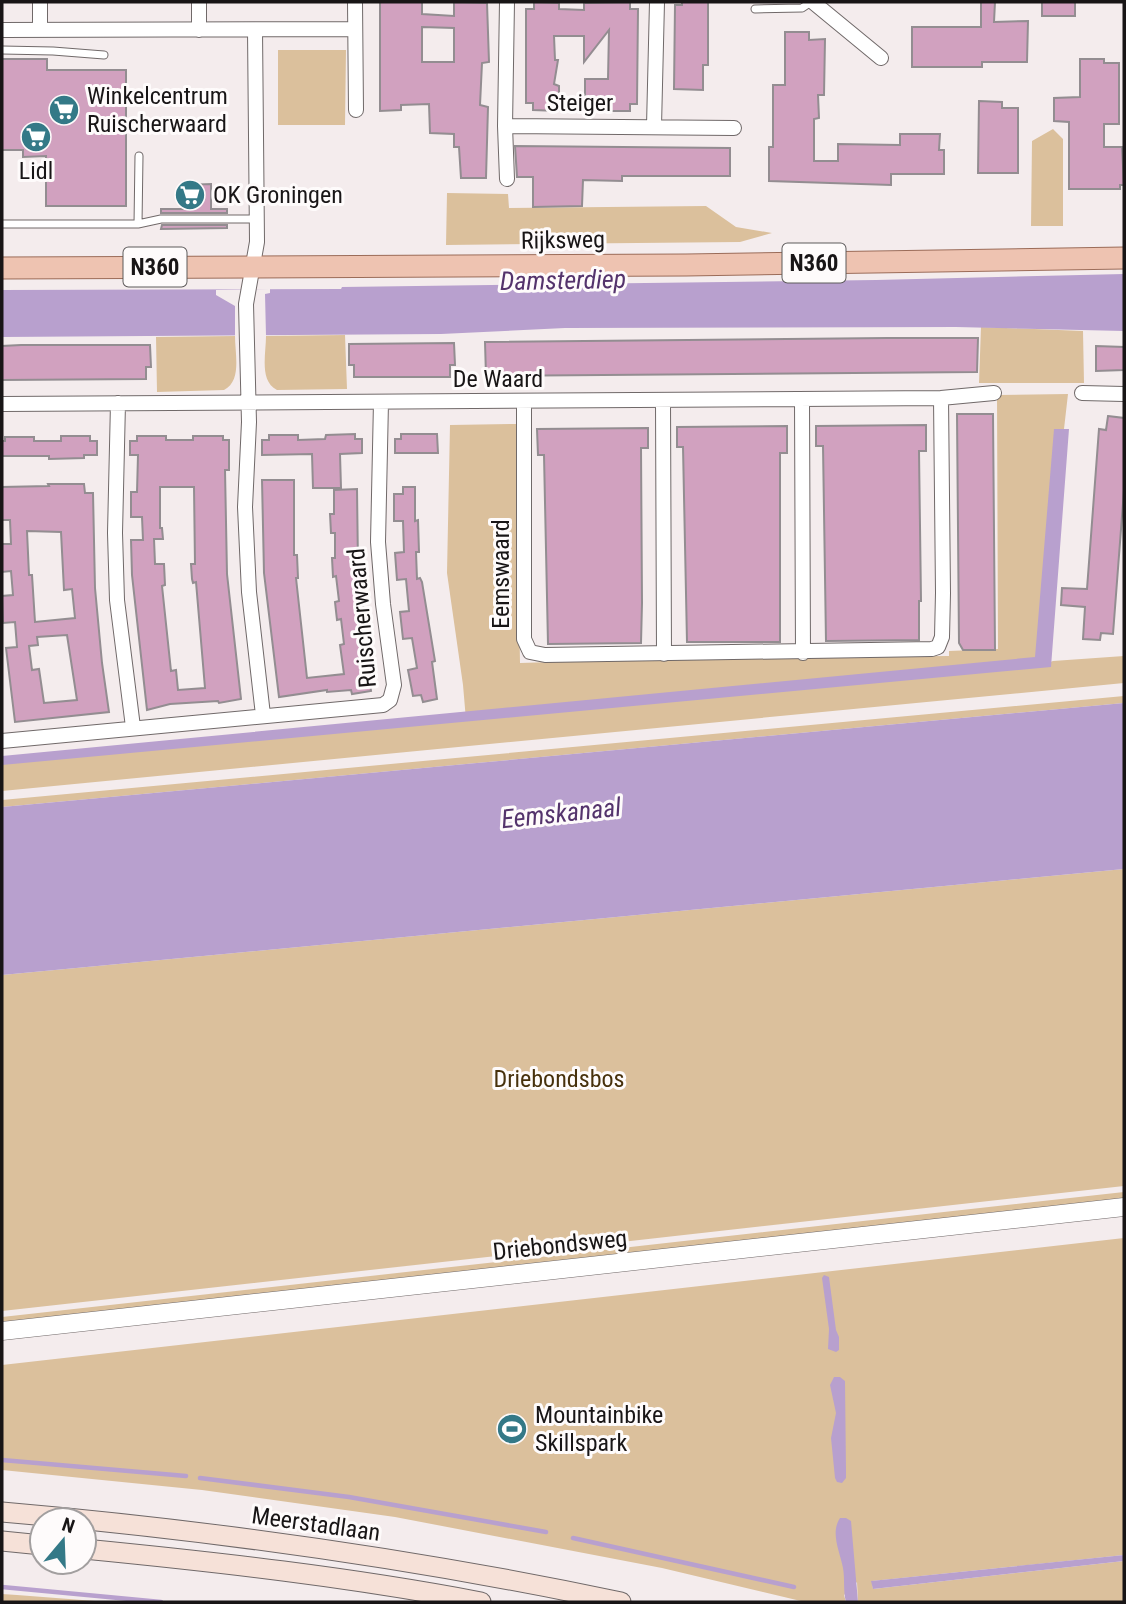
<svg xmlns="http://www.w3.org/2000/svg" width="1126" height="1604" viewBox="0 0 1126 1604" font-family="'Roboto Condensed',sans-serif">
<style>
.green{fill:#dbc09c}
.water{fill:#b8a0ce}
.pier{fill:#f4eced}
.lines{fill:none;stroke-linecap:round;stroke-linejoin:round}
.stream{stroke:#b8a0ce;stroke-width:4.5}
.building{fill:#d1a1bf;stroke:#938d91;stroke-width:2;fill-rule:evenodd}
.service-casing{stroke:#706969;stroke-width:9}
.minor-casing{stroke:#706969;stroke-width:16}
.tertiary-casing{stroke:#706969;stroke-width:19}
.secondary-casing{stroke:#706969;stroke-width:21}
.primary-casing{stroke:#9b6c59;stroke-width:23}
.service{stroke:#fff;stroke-width:7}
.minor{stroke:#fff;stroke-width:14}
.tertiary{stroke:#fff;stroke-width:18}
.secondary{stroke:#f6e1d8;stroke-width:19}
.primary{stroke:#eec3b1;stroke-width:21}
.labels{text-anchor:middle;stroke-width:6;stroke-linejoin:round;paint-order:stroke}
.shield{fill:#fefbfb;stroke:#5d5a5b;stroke-width:2}
.shield-label{font-size:23px;font-weight:bold;fill:#181516}
.poi-label{font-size:24px;fill:#181516;stroke:#fefbfb;text-anchor:start}
.street-label{font-size:24px;fill:#181516;stroke:#fefbfb}
.park-label{font-size:24px;fill:#47310c;stroke:#fefbfb}
.water-label{font-size:26px;font-style:italic;fill:#54336c;stroke:#fefbfb}
</style>
<rect width="100%" height="100%" fill="#f4eced"/>
<!-- green -->
<path class="green" d="M278,50h68l-1,75h-67z
M1053,129l10,10v87h-32l1,-85z
M447,193l61,1 1,14 197,-2 30,21 36,6 -32,9 -294,3z
M981,327l102,4 1,52h-105z
M345,335l2,54 -70,1c-18,-9 -11,-36 -11,-54z
M235,336c0,18 7,45 -11,54l-67,2 -1,-55z
M1068,394l-4,35h-9l-11,235 9,-3 71,-5v27l-1122,108v-28l464,-43 -3,-35 -16,-112 3,-148 66,-1 4,239 162,-5 267,-2v-5l49,-2 -1,-254z
M1124,696v7l-1122,104v-7z
M1124,869v317l-1122,125v-336z
M1124,1192v6l-1122,127v-8z
M1124,1238v317l-252,26 1,8 251,-28v41h-266l-1,-20 -13,13 2,7h-41l-143,-34 -267,-51 -193,-27 -200,-20v-105z
M2,1594l15,1 91,7h-106z"/>
<!-- water -->
<path class="water" d="M1124,274v57l-168,-4 -391,1 -124,6 -439,3v-47l339,-1 1,-2 534,-7z
M1054,429h15l-18,238 -1049,98v-9l1033,-99z
M1124,703v166l-1122,106v-168z
M824,1275l5,2 7,53 3,7v13l-3,2 -8,-3 1,-20 -7,-51z
M834,1377h6l5,4 1,90v7l-4,5 -5,-1 -2,-4 -4,-40 5,-25 -6,-28z
M840,1518h6l5,3 7,81h-12c-3,-11 -1,-23 -3,-34 -3,-16 -13,-35 -3,-50z
M1124,1555v6l-251,28 -2,-8z"/>
<!-- pier -->
<path class="pier" d="M270,289v4l-5,1 1,42h-31v-30l-19,-11v-5z"/>
<g class="lines">
<!-- stream -->
<path class="stream" d="M2,1460l184,16
M200,1478l149,19 197,35
M573,1538l221,49
M2,1587l159,15"/>
</g>
<!-- building -->
<path class="building" d="M380,2h42v12l32,2v-14l33,1 2,59 -7,1 -2,42 8,2 -2,71h-25l-2,-31h-5v-13l-24,-1 -1,-29 -28,1v5l-21,1zM422,27l32,1v34h-32z
M534,2l25,1v6l25,1v-7l46,-1v7h8l-1,95h-7v7h-21v-6h-24v-26h23l1,-49 -25,32v-26h-30l1,24h3l-4,24 5,2v25l-26,-1v-7h-7v-94h8z
M682,2h26v63h-5v25l-29,-1 1,-84h7z
M981,2h14l-1,20 34,-1 -1,41h-45v5h-70v-40h69z
M1042,2h33v14h-33z
M785,32h24v8l16,-1 -1,56h-6l1,23 -5,1v42h24v-17l62,1v-11h40l-1,16h5v24h-53v11l-122,-4v-34h4v-62h12z
M2,59h45v11h79v136h-80v-50l-23,1v-7h-21z
M1080,59h24v4h15v61h-15v23h18l2,38h-4v4h-51v-67l-15,-1v-23l26,-1z
M979,101l23,1v6h16v65h-40z
M515,146l215,2v28h-108v5l-39,-1 -1,26 -49,1v-30h-16z
M211,184v25h16v4h-66v-4h22v-24z
M162,225h65v3l-66,1z
M887,338h91l-1,34 -491,4 -1,-34z
M454,343l1,22h-5v12h-96v-12h-5v-21z
M21,345h129l1,22h-5v12l-144,1v-34z
M1096,346l28,1v23l-28,1z
M957,414h36l2,236h-32l-4,-7z
M1108,416l16,2v72l-11,144 -12,-1 -1,7 -17,-1 2,-32 -24,-2 1,-17 25,1 12,-160 7,1z
M926,425v26h-7l2,150h-2v39l-93,1 -3,-195h-7v-20z
M787,426v27h-7v189h-93l-4,-195h-6v-20z
M648,428v20h-7l1,155 -1,40 -93,1 -4,-189h-6l-1,-26z
M355,434v5h7v14l-22,1 1,34h-28l-1,-34 -50,1v-15h7v-5h29v5l27,-1 1,-4z
M401,434h36l1,19h-43v-14h6z
M61,436h29v5h7v14h-13v3l-35,1v-3h-47v-15h3v-4h29v4h27z
M137,436h29v4h27v-4h30v4h6v30h-4l2,104 14,125 -22,4 -1,-2 -48,3 -23,6 -15,-135 -1,-35h12l-1,-23h-11v-25h6l1,-37h-8v-14h7zM160,487h34l1,77h-4l1,15 1,4 3,-1 9,106 -27,2 -2,-20 -5,1 -9,-85 3,-1 -1,-21h-9l-1,-25h9l-1,-11h-2z
M262,480h32v75h3l1,23h-2l11,100 37,-4 -4,-29 4,-1 -3,-25 -4,1 -2,-18 4,-1 -3,-25 -3,1 -1,-19h3v-25h-4l-1,-19h4v-24l23,-1 1,77 15,117 -3,1 1,7 -19,3 -1,-4 -24,2v-2l-48,7 -15,-124z
M48,484h36l1,9h8l2,95 7,75 7,49 -94,10 -9,-74 11,-1 -2,-25 -12,1 -1,-24v-3l11,-1 -2,-24 -9,1v-28h9l-1,-24h-8v-33l47,-1zM27,531l34,1 3,58 8,-1 3,29 -40,4 -3,-47h-3zM67,635l10,65 -33,3 -5,-34 -7,1 -3,-24 9,-1 -1,-8z
M403,487h12v34l3,-1 1,32h-3l1,27 3,-1 2,4 13,79 -3,1 5,37 -14,3 -2,-7 -8,1 -5,-26 9,-2 -5,-30 -9,1 -3,-27 9,-1 -3,-32 -9,1 -2,-27 9,-1 -1,-31h-9v-27h9z"/>
<g class="lines">
<!-- service casing -->
<g class="service-casing">
<path id="service" d="M755,9l47,-1 9,-6
M2,50l51,1 51,4
M2,224h136l23,-5h95
M138,224l1,-68"/>
</g>
<!-- minor casing -->
<g class="minor-casing">
<path id="minor" d="M199,2v28
M355,2l1,108
M507,2l-2,124 2,53
M813,2l68,56
M2,30l353,-1
M40,30v-28
M255,30l2,212 -11,62 3,118 -4,85 4,85 14,123
M505,126l229,2
M654,126l3,-124
M1082,393l42,1
M802,399l1,254
M663,401l1,253
M524,402v237l6,13 15,3 387,-6 6,-2 4,-10 1,-44 -2,-195
M118,403l-3,130 2,67 16,127
M2,404l939,-6 53,-5
M2,741l381,-36 7,-5 4,-15 -11,-81 -5,-62 3,-140"/>
</g>
<!-- tertiary casing -->
<g class="tertiary-casing">
<path id="tertiary" d="M2,1331l1122,-124"/>
</g>
<!-- secondary casing -->
<g class="secondary-casing">
<path id="secondary" d="M2,1512c207,18 415,47 619,90
M2,1541l40,4
M84,1549c133,13 266,28 397,53"/>
</g>
<!-- primary casing -->
<g class="primary-casing">
<path id="primary" d="M2,268l684,-3 438,-7"/>
</g>
<!-- service -->
<use href="#service" class="service"/>
<!-- minor -->
<use href="#minor" class="minor"/>
<!-- tertiary -->
<use href="#tertiary" class="tertiary"/>
<!-- secondary -->
<use href="#secondary" class="secondary"/>
<!-- primary -->
<use href="#primary" class="primary"/>
</g>
<!-- icons -->
<defs>
<g id="supermarket-disc" transform="scale(1.575)"><circle r="9.5" fill="#347987" stroke="#fefbfb"/><path d="M-6-5.5h2.5l.6 2H6L4.5 2H-2.5L-4.4-4H-6ZM-1.5 3.2a1.3 1.3 0 1 0 .1 0ZM3 3.2a1.3 1.3 0 1 0 .1 0Z" fill="#fff"/></g>
<g id="stadium-disc" transform="scale(1.575)"><circle r="9.5" fill="#347987" stroke="#fefbfb"/><path d="M0-5a6.5 5 0 1 0 0 10a6.5 5 0 1 0 0-10ZM-3.5-1.8h7v3.6h-7Z" fill="#fff"/></g>
</defs>
<g fill-rule="evenodd">
<use href="#supermarket-disc" x="64" y="110"/>
<use href="#supermarket-disc" x="36" y="137"/>
<use href="#supermarket-disc" x="190" y="195"/>
<use href="#stadium-disc" x="512" y="1429"/>
</g>
<g class="labels">
<!-- shield labels -->
<g class="shield">
<rect x="782.5" y="243.5" width="63" height="39" rx="5"/>
<rect x="123.5" y="247.5" width="63" height="39" rx="5"/>
</g>
<g class="shield-label">
<text x="814" y="271">N360</text>
<text x="155" y="275">N360</text>
</g>
<!-- poi labels -->
<g class="poi-label">
<text x="87" y="104">Winkelcentrum<tspan x="87" dy="28">Ruischerwaard</tspan></text>
<text x="36" y="179" text-anchor="middle">Lidl</text>
<text x="213" y="203">OK Groningen</text>
<text x="535" y="1423">Mountainbike<tspan x="535" dy="28">Skillspark</tspan></text>
</g>
<!-- street labels -->
<g class="street-label">
<text x="580" y="111">Steiger</text>
<text transform="translate(563 240) rotate(-1)" y="8">Rijksweg</text>
<text x="498" y="387">De Waard</text>
<text transform="translate(501 574) rotate(-90)" y="8">Eemswaard</text>
<text transform="translate(362 618) rotate(-95)" y="8">Ruischerwaard</text>
<text transform="translate(560 1245) rotate(-6)" y="8">Driebondsweg</text>
<text transform="translate(316 1524) rotate(8)" y="8">Meerstadlaan</text>
</g>
<!-- park labels -->
<g class="park-label">
<text x="559" y="1087">Driebondsbos</text>
</g>
<!-- water labels -->
<g class="water-label">
<text transform="translate(563 280) rotate(-1)" y="9">Damsterdiep</text>
<text transform="translate(561 813) rotate(-6)" y="9">Eemskanaal</text>
</g>
</g>
<!-- border -->
<rect width="1126" height="1604" fill="none" stroke="#181516" stroke-width="7"/>
<!-- north arrow -->
<g transform="translate(63 1541) rotate(19)"><circle r="33" fill="#fefbfb" stroke="#a29f9f" stroke-width="2"/>
<path d="M0-5L12 26L0 18L-12 26Z" fill="#347987"/>
<text y="-10" font-size="19" font-weight="bold" text-anchor="middle" fill="#181516">N</text>
</g>
</svg>
